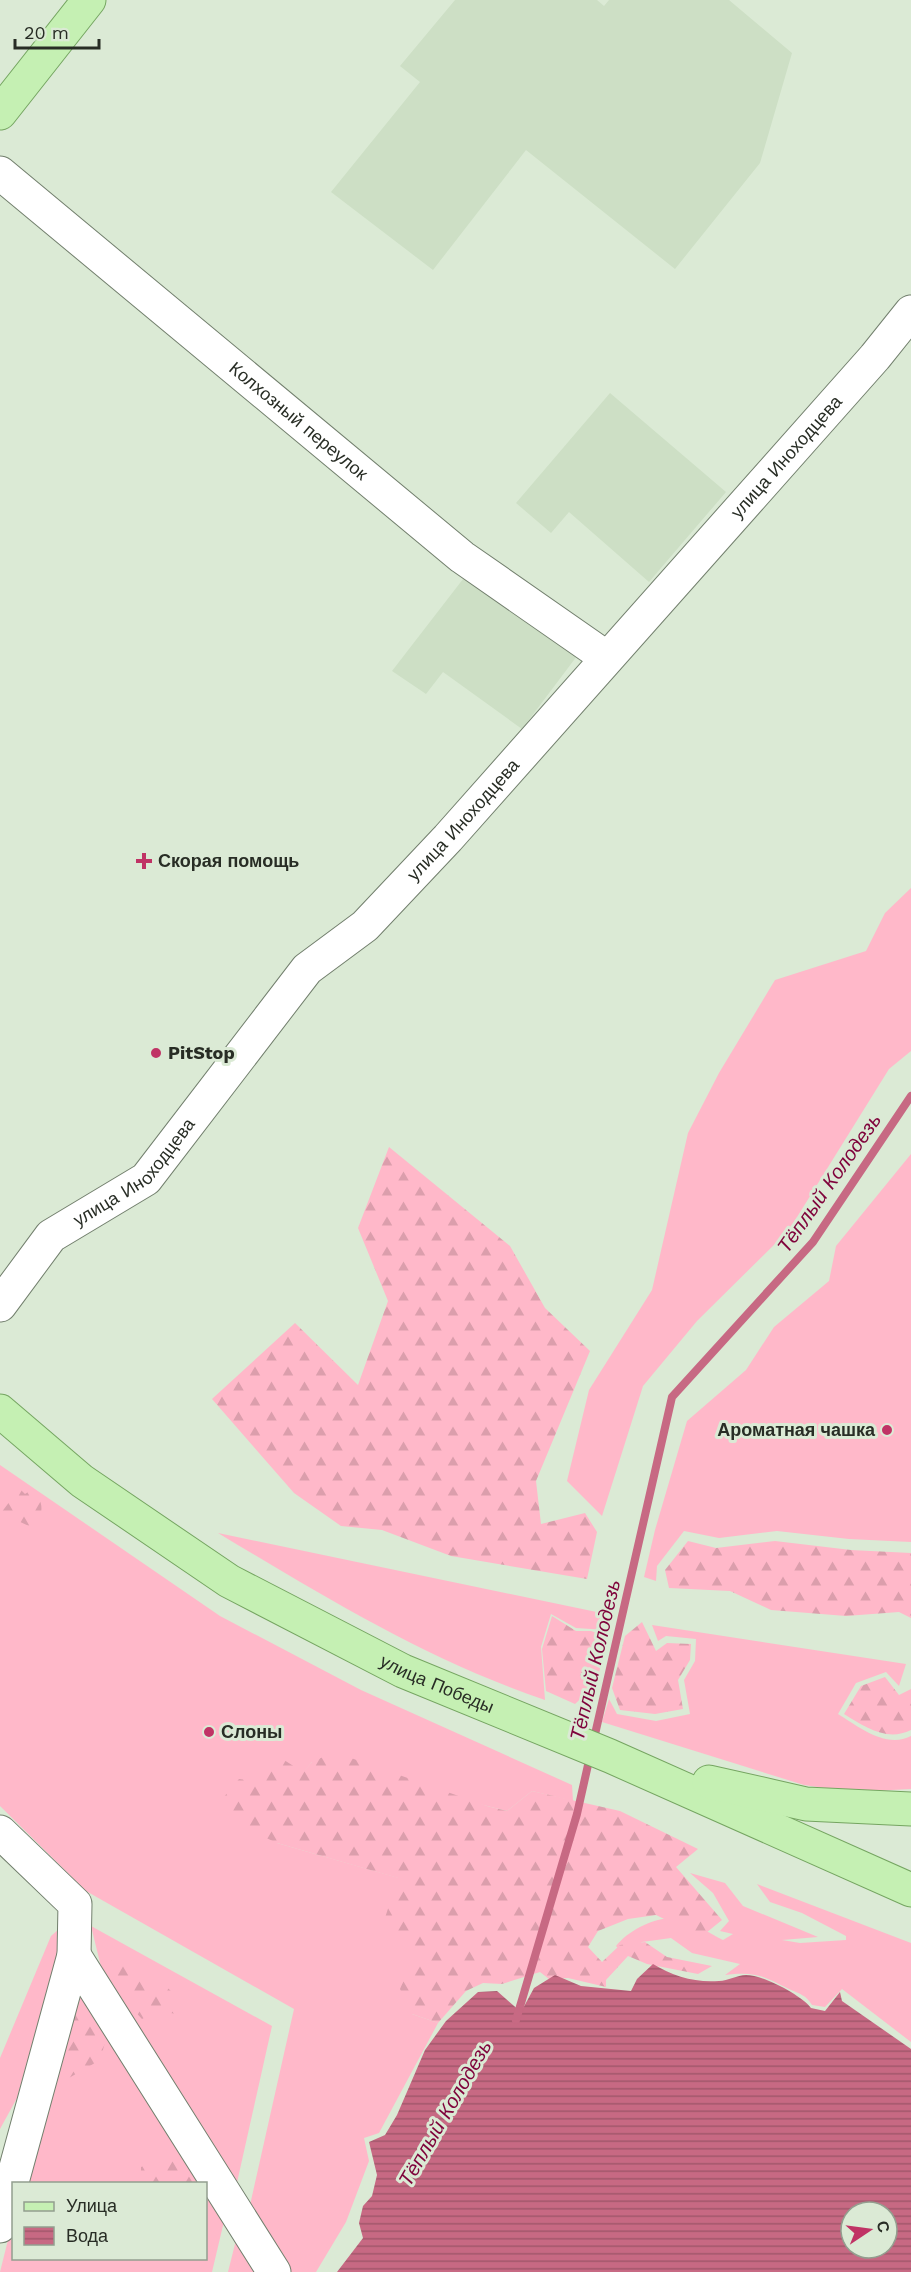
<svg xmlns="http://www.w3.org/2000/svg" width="911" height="2272" viewBox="0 0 911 2272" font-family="'Work Sans',sans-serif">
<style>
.built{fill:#cddfc5}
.grass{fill:#ffb8c9}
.forest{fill:url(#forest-firs)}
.water{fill:url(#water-rules);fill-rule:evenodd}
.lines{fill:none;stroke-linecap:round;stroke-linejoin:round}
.stream{stroke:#c76983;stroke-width:8}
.minor-casing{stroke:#727f6d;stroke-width:35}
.major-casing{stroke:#75a561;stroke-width:35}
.minor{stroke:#fff;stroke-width:33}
.major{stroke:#c5f0b3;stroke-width:33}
.poi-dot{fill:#c03365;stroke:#dbead5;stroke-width:2}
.labels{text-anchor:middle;stroke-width:6;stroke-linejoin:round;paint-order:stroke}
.street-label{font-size:18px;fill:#282d25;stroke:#dbead5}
.poi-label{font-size:18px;font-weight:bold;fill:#282d25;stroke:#dbead5;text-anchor:start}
.water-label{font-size:20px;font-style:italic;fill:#7f033b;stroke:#dbead5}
</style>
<defs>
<pattern id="forest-firs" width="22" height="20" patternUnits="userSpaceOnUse" patternTransform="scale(1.5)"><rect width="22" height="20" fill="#ffb8c9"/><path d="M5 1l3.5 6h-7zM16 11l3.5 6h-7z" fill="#db9eac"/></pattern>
<pattern id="water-rules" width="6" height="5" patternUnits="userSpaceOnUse" patternTransform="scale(1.5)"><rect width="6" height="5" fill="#c76983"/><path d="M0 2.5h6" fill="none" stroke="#a2576b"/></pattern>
</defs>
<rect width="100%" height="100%" fill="#dbead5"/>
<!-- built -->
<path class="built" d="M455,0h142l7,6 5,-6h120l63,53 -32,110 -85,106 -149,-119 -93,120 -102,-78 89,-110 -20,-16z
M610,393l116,99 -77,90 -80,-70 -18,21 -35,-30z
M470,570l110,82 -58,77 -79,-57 -17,22 -34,-23z"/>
<!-- grass -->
<path class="grass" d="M911,888v163l-22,18 -100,161 -92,91 -54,65 -41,130 -35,-35 22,-91 63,-100 36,-157 31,-60 56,-93 91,-29 19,-38z
M911,1154v388l-62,-3 -72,-8 -58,7 -35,-7 -27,35 -1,15 -12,-4 11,-47 32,-109 59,-51 28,-43 55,-46 7,-35z
M0,1465l220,151 141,74 211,95 1,16 -41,-10 -25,20 -195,-49 -9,11 -26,70 122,35 18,70 -5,66 26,9 -59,110 -15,5 5,23 -23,61 -30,50h-31l-37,-58 46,-205 -208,-118 -86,-85z
M218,1533l393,82 -5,15 -30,-2 -25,-14 -10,33 4,53c-116,-39 -222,-104 -327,-167z
M652,1625l254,39 -7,22 -13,-14 -30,11 -18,31c21,13 48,35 73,22v53l-59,3 -48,-7 -202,-63 7,-23 8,15 39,7 34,-7 -6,-34 11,-19 1,-22 -30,-3 -8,5z
M690,1873l35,10 18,23 75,31 -36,3 18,3 46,-3v-4l-44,-23 -32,-11 -13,-18 154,59v99l-69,-53 -17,18 -13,-2c-6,-10 -12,-11 -23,-16 -25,-13 -35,-18 -64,-14l15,-11 -48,-11 -21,-15 -29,4 -16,15 -10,-11c13,-16 41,-31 64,-27 14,3 30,15 43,21l10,-6 -13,-3 9,-10 -16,-28z
M66,1923l-49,175 -17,31v-71l51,-122z
M91,1926l181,100 -38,170 -128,-209z
M77,1976l127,207 -180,1z
M206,2186l19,31 -13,55h-212l13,-52 1,38h192z
M239,2228l28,44h-39z"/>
<!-- forest -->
<path class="forest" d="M389,1147l121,99 35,62 45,43 -54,130 5,43 44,-11 12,19 -10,47 -136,-23 -69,-26 -41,-4 -47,-33 -82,-94 83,-76 63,62 30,-84 -30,-73z
M15,1484l10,10 6,-4c11,10 12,15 9,29l-11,7 -11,-5 -11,7 -6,-15 9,-12 -5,-4 3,-10z
M688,1541l28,7 59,-7 76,9 60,3v65l-12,-6 -53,4 -75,-6 -41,-19 -61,-3 -4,-18z
M552,1616l24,15h15l15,5 -9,48 -22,20 -29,-13 -4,-42z
M642,1622l14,29 11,-8 24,1 -1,16 -12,20 5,29 -28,5 -35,-4 -8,-22 13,-52z
M885,1677l14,18 12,-6v41c-24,12 -46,-3 -67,-16l17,-28z
M334,1752l153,54 20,5 25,-20 88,20 78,38 -22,18 46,53 -21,17 -45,-22 -28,4 -30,12 -10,16 14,15 18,-17 25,-3 22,15 45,9 -14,8 -51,-10 -19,-8 -22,24v7l-38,-9 -19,1 -9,-7 -38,12 -19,-1 -17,8 -28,32 -26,-9 -12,-25 17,-41 -35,-21 16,-49 -121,-35 -49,-23 -5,-22 16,-19 23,3 1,-12 21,-10 19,12 9,-10z
M115,1946l18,13 6,17c28,8 34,11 44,39l-25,-4 -16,8 -14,-15 -18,-35z
M82,2000l24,39 -6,21 -38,22 1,-50z
M169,2154l26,29h-54v-16z"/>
<!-- water -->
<path class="water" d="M653,1964c20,12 42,19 66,17 9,0 18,-6 27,-6 17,0 55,20 65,33l14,3 15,-19 2,9 69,48v223h-574l26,-34 -4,-15 4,-17 9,-10 5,-21 -8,-33 16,-7 12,-20 28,-65 21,-29 32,-29 19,-1 24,21 13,-24 21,-13 26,11 50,5 6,-12zM851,2212h36v36h-36z"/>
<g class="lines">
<!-- stream -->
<path class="stream" d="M593,1743l79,-346 141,-155 98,-146
M516,2020l61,-206 13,-58"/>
<!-- minor casing -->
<g class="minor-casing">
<g id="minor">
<path id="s1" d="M0,173l462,384 145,101"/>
<path id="s2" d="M0,1305l51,-69 95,-57 161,-210 58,-43 83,-88 427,-481 36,-45"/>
<path d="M0,1832l75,72 -1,51 -74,271"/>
<path d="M74,1955l200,317"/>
</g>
</g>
<!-- major casing -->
<g class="major-casing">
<g id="major">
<path d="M0,113l89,-113"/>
<path id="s3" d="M0,1411l82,70 147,100 174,90 207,85 301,134"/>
<path d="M709,1782l97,22 105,5"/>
</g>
</g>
<!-- minor -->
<use href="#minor" class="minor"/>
<!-- major -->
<use href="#major" class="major"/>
</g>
<!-- markers -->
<g class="poi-dot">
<path d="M141 852h6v6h6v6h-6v6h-6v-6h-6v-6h6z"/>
<circle cx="156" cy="1053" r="6"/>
<circle cx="887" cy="1430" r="6"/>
<circle cx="209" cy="1732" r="6"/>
</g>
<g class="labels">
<!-- street labels -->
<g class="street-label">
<text dy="6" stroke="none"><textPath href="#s1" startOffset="388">Колхозный переулок</textPath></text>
<text dy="6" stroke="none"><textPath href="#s2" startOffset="1164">улица Иноходцева</textPath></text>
<text dy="6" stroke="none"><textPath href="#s2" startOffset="678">улица Иноходцева</textPath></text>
<text dy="6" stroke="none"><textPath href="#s2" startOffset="192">улица Иноходцева</textPath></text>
<text dy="6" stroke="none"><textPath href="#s3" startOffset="518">улица Победы</textPath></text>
</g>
<!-- poi labels -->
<g class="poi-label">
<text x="158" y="867">Скорая помощь</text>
<text x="168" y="1059">PitStop</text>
<text x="875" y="1436" text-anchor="end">Ароматная чашка</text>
<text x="221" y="1738">Слоны</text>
</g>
<!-- water labels -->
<g class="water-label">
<text transform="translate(829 1183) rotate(-55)" y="7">Тёплый Колодезь</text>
<text transform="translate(595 1660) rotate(-77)" y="7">Тёплый Колодезь</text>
<text transform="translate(445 2113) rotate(-60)" y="7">Тёплый Колодезь</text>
</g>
</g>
<!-- legend -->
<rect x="12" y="2182" width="195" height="78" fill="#dbead5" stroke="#939e8f" stroke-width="1.5"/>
<rect x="24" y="2202" width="30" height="9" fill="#c5f0b3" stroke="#939e8f" stroke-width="1.5"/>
<text x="66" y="2212" font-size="18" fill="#282d25">Улица</text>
<rect x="24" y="2227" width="30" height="18" fill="url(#water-rules)" stroke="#939e8f" stroke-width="1.5"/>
<text x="66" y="2242" font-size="18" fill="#282d25">Вода</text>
<!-- north arrow -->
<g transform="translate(869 2230) rotate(77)"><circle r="28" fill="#dbead5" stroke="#939e8f" stroke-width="1.5"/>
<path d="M0-4.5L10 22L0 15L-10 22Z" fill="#c03365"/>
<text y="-9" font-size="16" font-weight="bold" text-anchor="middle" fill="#282d25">С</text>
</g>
<!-- scale -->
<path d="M15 39v9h84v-9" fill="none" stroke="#282d25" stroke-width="3"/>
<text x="24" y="39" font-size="18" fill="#282d25" stroke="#dbead5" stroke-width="4.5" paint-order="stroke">20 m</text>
</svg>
